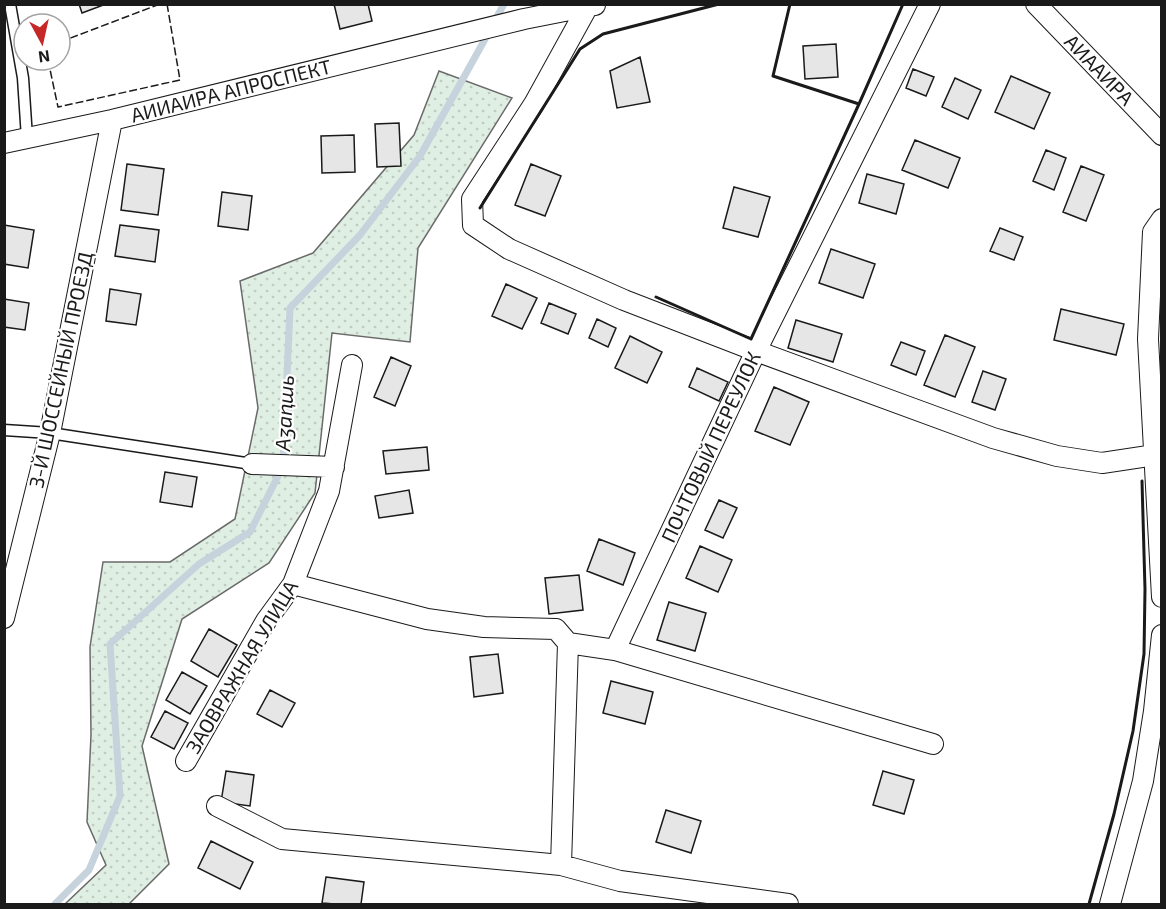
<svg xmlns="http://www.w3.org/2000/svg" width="1166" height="909" viewBox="0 0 1166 909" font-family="'Exo 2',sans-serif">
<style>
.grass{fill:url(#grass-dots);stroke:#6a6a6a;stroke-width:1.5}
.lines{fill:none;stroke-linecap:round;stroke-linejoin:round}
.stream{stroke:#c6d2dc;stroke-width:7}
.building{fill:#e6e6e6;stroke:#1a1a1a;stroke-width:1.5}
.service-casing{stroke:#1a1a1a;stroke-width:13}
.minor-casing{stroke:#1a1a1a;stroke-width:22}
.service{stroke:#fff;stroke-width:10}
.minor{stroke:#fff;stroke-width:20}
.fence{stroke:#1a1a1a;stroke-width:1.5;stroke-dasharray:8 3;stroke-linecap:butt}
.wall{stroke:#1a1a1a;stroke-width:3}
.labels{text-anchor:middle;stroke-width:4.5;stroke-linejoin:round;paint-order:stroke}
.street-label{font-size:20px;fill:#1a1a1a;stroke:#fff}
.water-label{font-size:21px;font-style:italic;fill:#1a1a1a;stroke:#fff}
</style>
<defs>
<pattern id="grass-dots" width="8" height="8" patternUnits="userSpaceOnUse" patternTransform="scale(1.5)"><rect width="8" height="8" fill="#e0efe3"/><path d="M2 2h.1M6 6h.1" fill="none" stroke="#c0ccc2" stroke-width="1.8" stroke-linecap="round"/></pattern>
</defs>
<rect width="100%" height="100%" fill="#fff"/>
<!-- grass -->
<path class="grass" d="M439,71l73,27 -94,150 -8,94 -78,-9 -17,160 -46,70 -87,56 -40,127 27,118 -40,40h-64l41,-39 -19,-43 4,-87 -1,-88 13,-85h67l65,-43 23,-111 -18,-127 73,-28 101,-118z"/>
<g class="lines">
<!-- stream -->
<path class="stream" d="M494,22l10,-18
M55,904l34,-34 31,-74 -10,-152 89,-80 51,-32 33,-66 7,-158 70,-73 60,-79 69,-124"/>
</g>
<!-- building -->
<path class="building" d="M79,4h27l-24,9z
M334,4h34l4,17 -32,8z
M836,44l2,33 -33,2 -2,-33z
M640,57l10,45 -33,6 -7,-37z
M913,69l21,8 -8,19 -20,-8z
M1011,76l39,17 -16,36 -39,-17z
M955,78l26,12 -13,29 -26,-12z
M399,123l2,43 -24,1 -2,-43z
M354,135l1,37 -33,1 -1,-37z
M915,140l45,18 -12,30 -46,-18z
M1046,150l20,8 -12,32 -21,-9z
M127,164l37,5 -6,46 -37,-5z
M531,164l30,12 -16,40 -30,-11z
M1081,166l23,9 -18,46 -23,-9z
M867,174l37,10 -8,30 -37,-11z
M734,187l36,10 -12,40 -35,-9z
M222,192l30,4 -4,34 -30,-4z
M4,225l30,5 -6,38 -24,-4z
M120,225l39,5 -4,32 -40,-6z
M1000,228l23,9 -9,23 -24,-9z
M831,249l44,15 -12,34 -44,-15z
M506,284l31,14 -15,31 -30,-13z
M110,289l31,5 -5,31 -30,-4z
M4,299l25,4 -4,27 -21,-3z
M549,303l27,11 -8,20 -27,-11z
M1061,309l63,15 -8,31 -62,-15z
M597,319l19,9 -8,19 -19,-9z
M796,320l46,14 -9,28 -45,-14z
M945,335l30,12 -20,50 -31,-12z
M630,336l32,16 -15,31 -32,-15z
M901,342l24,9 -9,24 -25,-10z
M391,357l20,9 -16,40 -21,-9z
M697,368l31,14 -9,19 -30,-14z
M983,371l23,8 -11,31 -23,-8z
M774,387l35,15 -19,43 -35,-14z
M427,447l2,23 -43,4 -3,-23z
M165,472l32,5 -5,30 -32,-5z
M409,490l4,23 -34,5 -4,-22z
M719,500l18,8 -14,30 -18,-8z
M599,539l36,14 -12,32 -36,-14z
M700,546l32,14 -14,32 -32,-14z
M579,575l4,35 -34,4 -4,-36z
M669,602l37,11 -11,38 -38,-11z
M209,629l28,16 -19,32 -27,-16z
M498,654l5,39 -29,4 -4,-40z
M182,672l25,14 -17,28 -24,-14z
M611,681l42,11 -8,32 -42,-11z
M270,690l25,13 -13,24 -25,-13z
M165,711l23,12 -14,26 -23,-12z
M226,771l28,4 -4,31 -29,-4z
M883,771l31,9 -10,34 -31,-9z
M666,810l35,11 -10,32 -35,-11z
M211,841l42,21 -13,27 -42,-21z
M326,877l38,5 -3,22h-26l-13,-1z"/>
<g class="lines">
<!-- service casing -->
<g class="service-casing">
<path id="service" d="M10,4l13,74 4,60
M4,430l46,3 202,31"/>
</g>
<!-- minor casing -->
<g class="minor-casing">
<path id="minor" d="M1036,4l126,131
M588,6l-54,98 -62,95 1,26 36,24 115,51 132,51 237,87 64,18 45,7 53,-8
M4,143l108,-23 412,-101 71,-14
M1162,219l-9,13 -5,107 14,258
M252,464l82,3
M293,584l134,35 57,8 72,2 12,14
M4,618l46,-185 62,-313
M615,650l318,94
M186,761l80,-140 27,-37 36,-93 23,-126
M217,806l65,33 279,26 59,16 168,23
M561,865l7,-222 47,7 141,-299 174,-347
M1110,904l33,-123 11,-70 8,-76"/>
</g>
<!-- service -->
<use href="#service" class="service"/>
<!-- minor -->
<use href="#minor" class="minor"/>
<!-- fence -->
<path class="fence" d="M60,42l100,-38
M48,60l10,47 122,-27 -13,-76"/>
<!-- wall -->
<path class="wall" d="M790,4l-17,72 86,28
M480,208l100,-159 23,-15 116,-30
M656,297l95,42 108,-235 44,-100
M1089,904l25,-90 19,-83 11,-77 1,-65 -3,-108"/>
</g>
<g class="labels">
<!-- street labels -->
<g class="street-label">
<text transform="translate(1099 70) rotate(46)" y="7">АИААИРА</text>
<text transform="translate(231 91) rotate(-14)" y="7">АИИАИРА АПРОСПЕКТ</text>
<text transform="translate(61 370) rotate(-78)" y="7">3-Й ШОССЕЙНЫЙ ПРОЕЗД</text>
<text transform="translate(711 447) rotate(-65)" y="7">ПОЧТОВЫЙ ПЕРЕУЛОК</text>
<text transform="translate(242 667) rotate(-59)" y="7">ЗАОВРАЖНАЯ УЛИЦА</text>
</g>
<!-- water labels -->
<g class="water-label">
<text transform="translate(285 413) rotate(-87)" y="7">Аӡаԥшь</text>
</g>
</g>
<!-- border -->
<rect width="1166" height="909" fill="none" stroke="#1a1a1a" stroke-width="12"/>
<!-- north arrow -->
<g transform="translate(42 42) rotate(172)"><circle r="28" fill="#ffffff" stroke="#a3a3a3" stroke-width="1.5"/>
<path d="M0-4.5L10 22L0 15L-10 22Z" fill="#c62828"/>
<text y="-9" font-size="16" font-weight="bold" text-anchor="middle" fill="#1a1a1a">N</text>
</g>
</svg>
